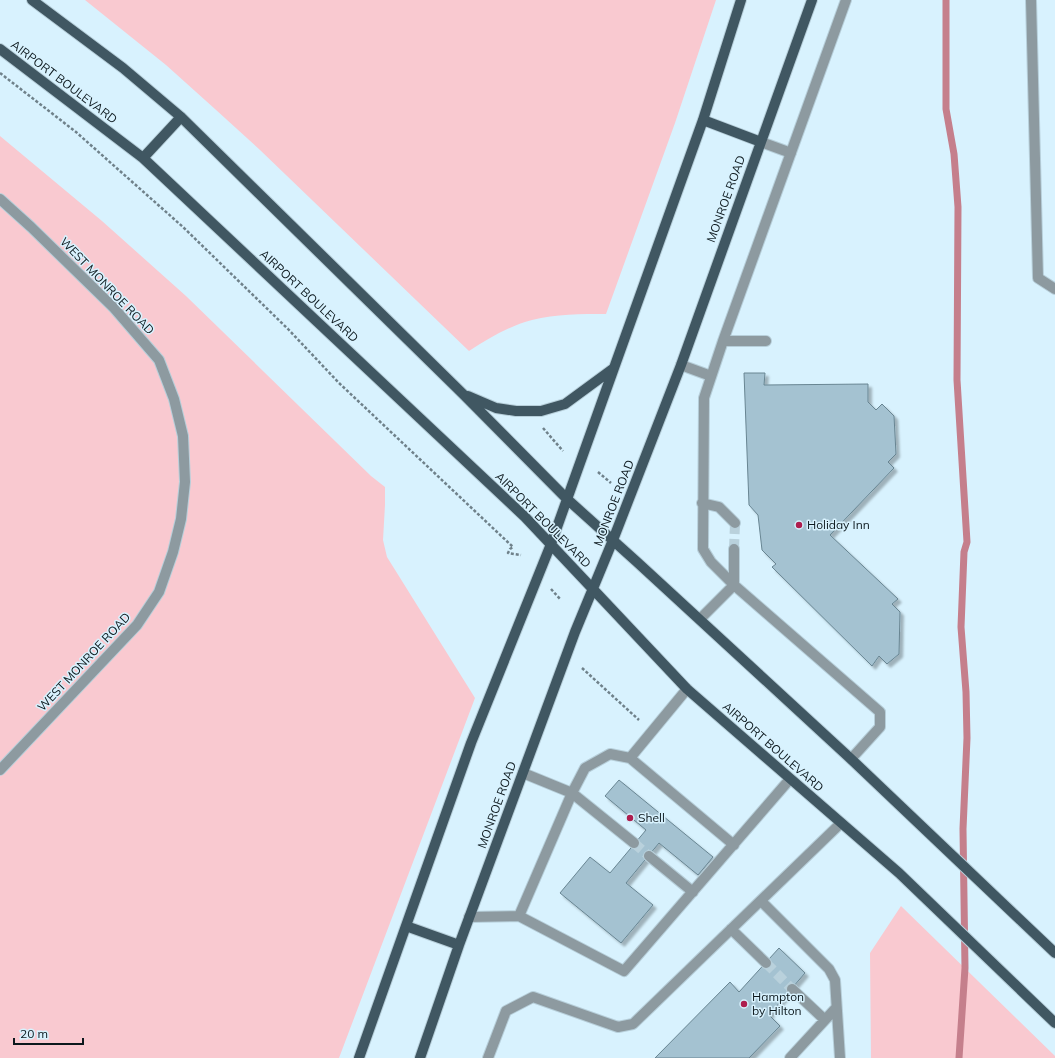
<svg xmlns="http://www.w3.org/2000/svg" width="1055" height="1058" viewBox="0 0 1055 1058" font-family="Mulish,sans-serif">
<style>
.green{fill:#f9c9d0}
.lines{fill:none;stroke-linecap:round;stroke-linejoin:round}
.stream{stroke:#c57f8c;stroke-width:7}
.building{fill:#a4c2d1;stroke:#688592;filter:url(#shadow)}
.minor-tunnel{stroke:#b9d1dc;stroke-width:10;stroke-dasharray:10 5;stroke-linecap:butt}
.minor-casing{stroke:#b7cfda;stroke-width:12}
.major-casing{stroke:#b7cfda;stroke-width:12}
.path{stroke:#6f818a;stroke-width:2.5;stroke-dasharray:3 2;stroke-linecap:butt}
.minor{stroke:#8d9aa0;stroke-width:10}
.major{stroke:#405762;stroke-width:10}
.poi-dot{fill:#ae1d4e;stroke:#d8f2fe;stroke-width:1.5}
.labels{text-anchor:middle;stroke-width:3;stroke-linejoin:round;paint-order:stroke}
.street-label{font-size:12px;fill:#0c181d;stroke:#d8f2fe}
.poi-label{font-size:12px;fill:#0c181d;stroke:#d8f2fe;text-anchor:start}
</style>
<defs>
<filter id="shadow"><feDropShadow dx="3.5" dy="3.5" stdDeviation="1" flood-color="#0004"/></filter>
</defs>
<rect width="100%" height="100%" fill="#d8f2fe"/>
<!-- green -->
<path class="green" d="M85,0h631l-41,123 -69,191c-25,0 -50,0 -74,6 -23,6 -43,18 -63,31l-209,-201 -45,-41 -49,-44z
M0,136l102,85 84,75 185,180 14,11v18l-2,35 4,17 88,141 -136,360h-339z
M901,906l154,150v2h-184l-1,-105z"/>
<g class="lines">
<!-- stream -->
<path class="stream" d="M946,0v109l8,45 4,53 -1,173 10,162 -3,10 -3,75 5,65 1,46 -4,91 2,139 -6,90"/>
</g>
<!-- building -->
<path class="building" d="M744,373h21l-1,12 104,-1v18l8,8 6,-6 12,12 2,38 -8,8 6,6 -64,67 68,64 -6,5 8,8 -1,42 -12,10 -8,-8 -7,10 -100,-99 4,-3 -14,-14 -4,-35 -9,-10z
M619,780l94,77 -15,18 -39,-32 -33,40 27,22 -32,38 -61,-50 30,-36 20,16 36,-43 -41,-34z
M779,948l26,25 -36,42 11,11 -31,32h-94l75,-76 9,10z"/>
<g class="lines">
<!-- minor-tunnel -->
<path class="minor-tunnel" d="M734,549l1,-26
M634,843l15,13
M766,963l26,26"/>
<!-- minor casing -->
<g class="minor-casing">
<path id="minor" d="M846,0l-123,341 -19,57 -1,151 8,13 23,23 146,127v15l-29,32
M1031,0l7,278 17,11
M761,142l30,11
M0,199l31,28 83,81 45,52 15,39 9,37 2,46 -4,37 -8,33 -14,40 -22,33 -137,145
M723,341h43
M681,365l30,11
M702,503l17,4 16,16
M700,619l34,-34v-36
M630,758l57,-69
M523,773l49,20 62,50
M649,856l44,36
M761,901l68,68 6,11 5,78
M519,916l105,55 166,-192
M469,917l50,-1 53,-123 13,-25 25,-14 20,4 104,87
M731,929l35,34
M792,989l33,31
M488,1058l18,-47 27,-14 85,30 15,-3 208,-201
M790,1058l46,-50"/>
</g>
<!-- major casing -->
<g class="major-casing">
<path id="major" d="M32,0l91,68 58,49 282,277 104,105 70,63 214,197 204,194
M0,49l143,109 382,359 162,172 212,184 156,150
M703,120l58,22
M143,158l38,-41
M468,396l28,12 20,3h25l24,-7 49,-36
M406,926l53,19
M359,1058l112,-315 80,-199 63,-176 89,-248 38,-120
M420,1058l39,-113 116,-313 38,-92 68,-175 131,-365"/>
</g>
<!-- path -->
<path class="path" d="M0,73l76,59 107,95 105,102 51,54 174,164 -3,2 -2,4 13,2
M543,428l20,23
M598,472l13,11
M551,589l9,10
M582,668l57,52"/>
<!-- minor -->
<use href="#minor" class="minor"/>
<!-- major -->
<use href="#major" class="major"/>
</g>
<!-- markers -->
<g class="poi-dot">
<circle cx="799" cy="525" r="4"/>
<circle cx="630" cy="818" r="4"/>
<circle cx="744" cy="1004" r="4"/>
</g>
<g class="labels">
<!-- street labels -->
<g class="street-label">
<text transform="translate(64 82) rotate(37)" y="4">AIRPORT BOULEVARD</text>
<text transform="translate(726 199) rotate(-70)" y="4">MONROE ROAD</text>
<text transform="translate(107 286) rotate(46)" y="4">WEST MONROE ROAD</text>
<text transform="translate(309 296) rotate(43)" y="4">AIRPORT BOULEVARD</text>
<text transform="translate(614 503) rotate(-69)" y="4">MONROE ROAD</text>
<text transform="translate(543 520) rotate(45)" y="4">AIRPORT BOULEVARD</text>
<text transform="translate(84 662) rotate(-47)" y="4">WEST MONROE ROAD</text>
<text transform="translate(773 747) rotate(41)" y="4">AIRPORT BOULEVARD</text>
<text transform="translate(497 805) rotate(-70)" y="4">MONROE ROAD</text>
</g>
<!-- poi labels -->
<g class="poi-label">
<text x="807" y="529">Holiday Inn</text>
<text x="638" y="822">Shell</text>
<text x="752" y="1001">Hampton<tspan x="752" dy="14">by Hilton</tspan></text>
</g>
</g>
<!-- scale -->
<path d="M14 1038v6h69v-6" fill="none" stroke="#0c181d" stroke-width="2"/>
<text x="20" y="1038" font-size="12" fill="#0c181d" stroke="#d8f2fe" stroke-width="3" paint-order="stroke">20 m</text>
</svg>
